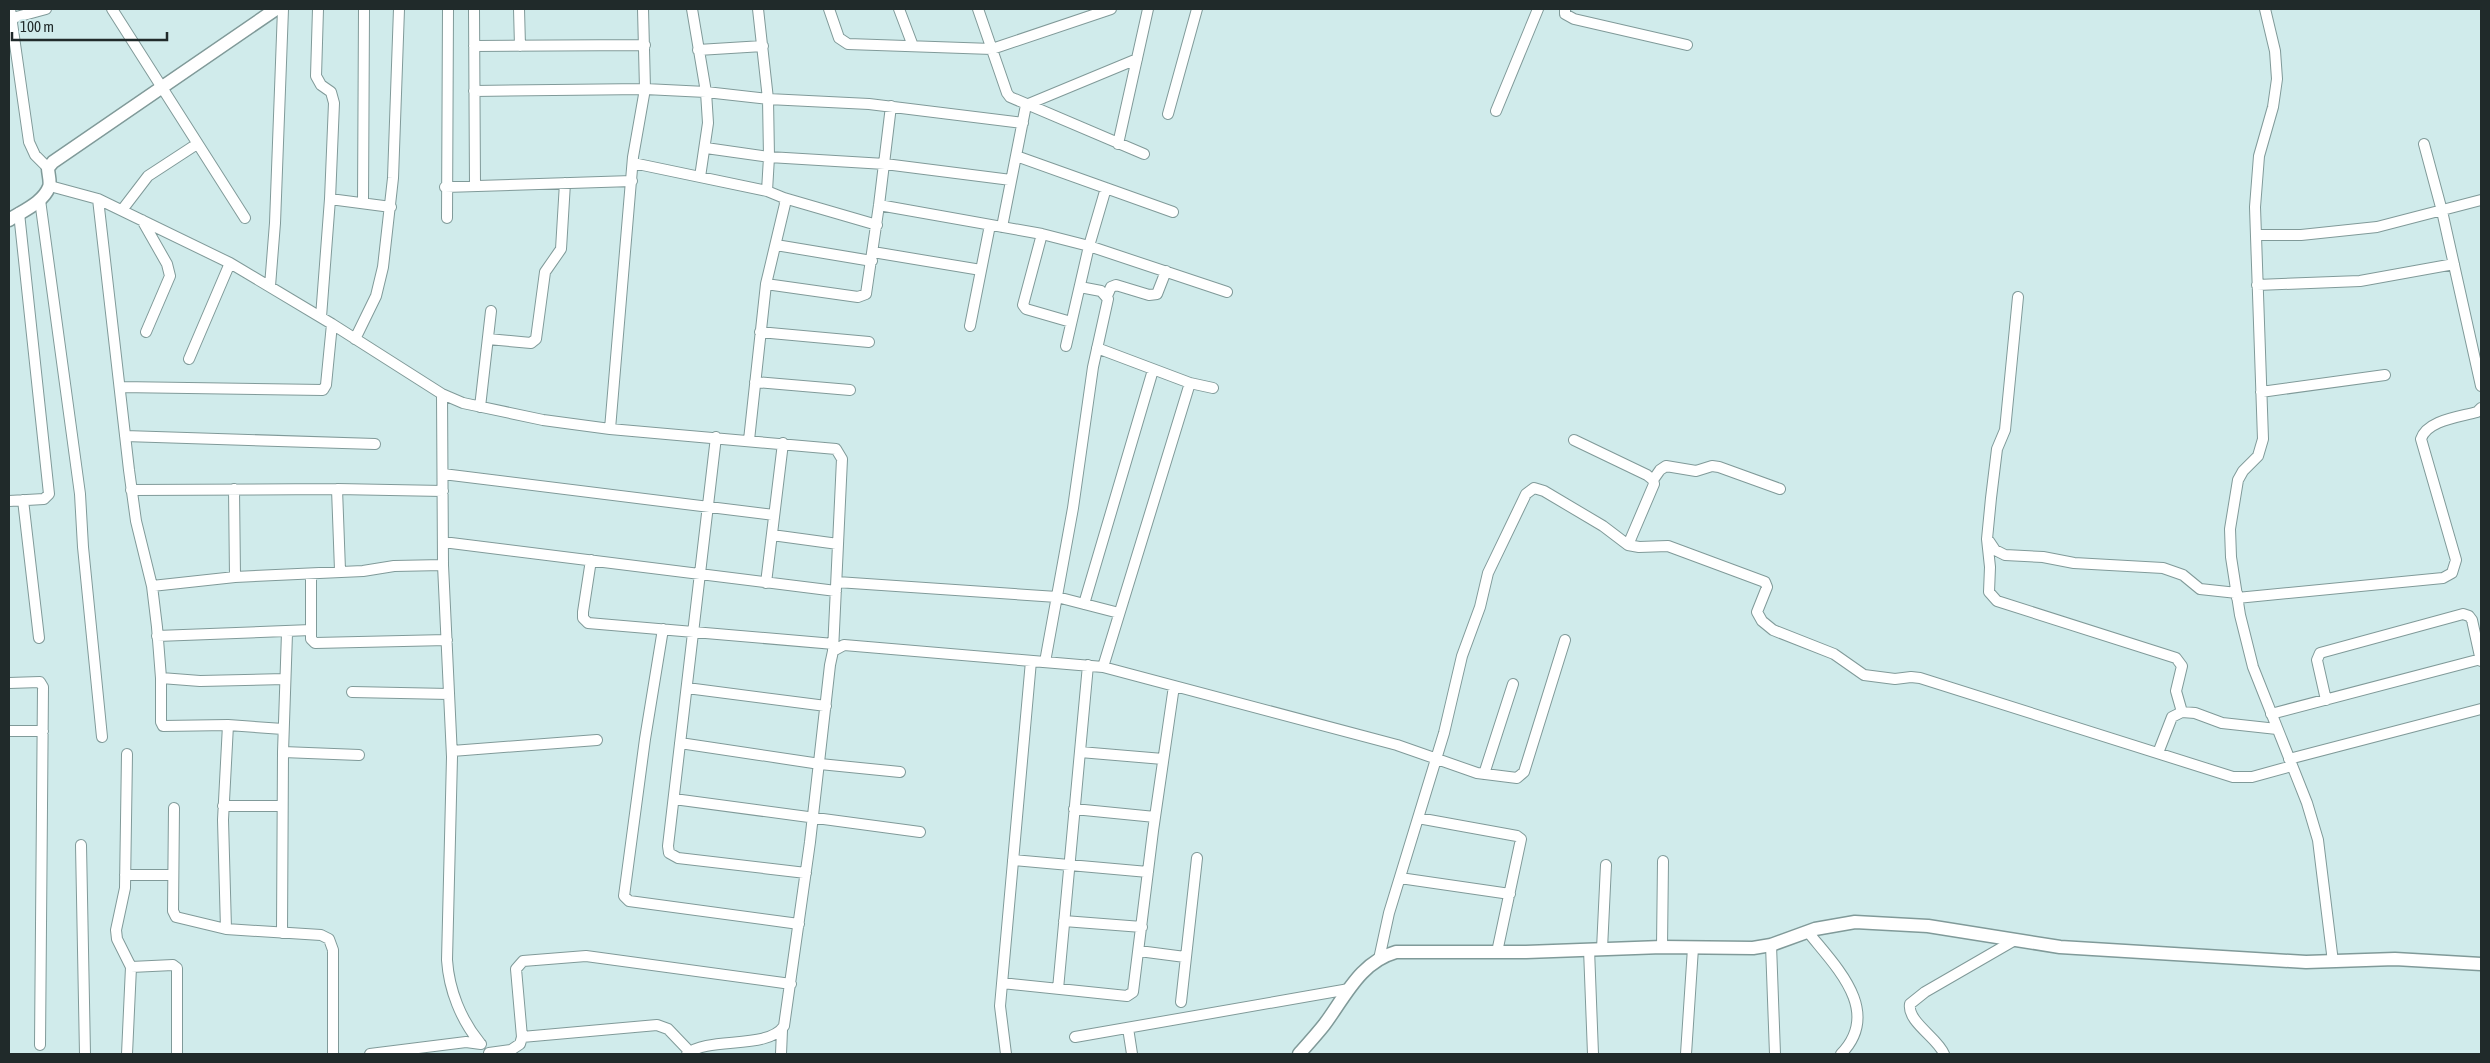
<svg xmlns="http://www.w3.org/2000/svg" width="2490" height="1063" viewBox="0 0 2490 1063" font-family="'Asap Condensed',sans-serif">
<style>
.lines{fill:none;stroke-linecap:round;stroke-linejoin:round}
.minor-casing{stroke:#809a99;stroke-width:12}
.tertiary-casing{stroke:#809a99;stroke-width:15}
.minor{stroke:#fff;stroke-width:10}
.tertiary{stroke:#fff;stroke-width:12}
</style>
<rect width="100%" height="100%" fill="#d0ebeb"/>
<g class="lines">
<!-- minor casing -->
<g class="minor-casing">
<path id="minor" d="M10,9l19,133 6,13 13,13
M112,9l133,209
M318,9l-2,67 5,9 10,7 3,11 -4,96 -9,118
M474,9l1,177
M519,9l1,37
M692,9l14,83 2,31 -8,54
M829,9l10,29 9,6 144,5 119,-40
M899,9l14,37
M978,9l29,84 3,4 134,57
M1565,9v5l9,5 113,26
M2265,9l10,42 2,28 -4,28 -14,49 -4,51 8,232 -5,17 -15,15 -5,9 -8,49 1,28 9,58 13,52 54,136 11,37 15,122
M9,19l37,-10
M474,46l171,-1
M698,50l65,-4
M474,91l171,-2 61,3 62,7 101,5 154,19
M1496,111l42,-102
M1168,114l29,-105
M1118,144l30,-135
M2424,144l18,67 39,175
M706,148l63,9 116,7 126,16
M1016,156l157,56
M633,163l134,28
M50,186l48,13 132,64 102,61 110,70 21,9 80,17 67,9 226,20 6,10 -9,192
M445,187l187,-6
M1106,188l-17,58 138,46
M784,198l93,27
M98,199l31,271 7,51 16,65 5,41 4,51v44l2,4 65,-1 55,4
M330,199l61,8
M40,200l40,294 3,53 19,190
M363,203l1,-194
M879,205l163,29 47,12 -23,100
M122,210l26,-34 49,-32
M447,218l1,-209
M142,220l25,44 3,12 -24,56
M1002,227l24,-122 111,-46
M1042,234l-19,71 3,4 45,13
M2256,235h45l76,-8 104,-27
M776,245l96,16
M873,252l108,18
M766,284l92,13 8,-3 13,-89 12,-99
M2257,285l103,-4 94,-17
M270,286l5,-63 8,-214
M1107,296l4,-9 5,-2 33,10 8,-1 9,-23
M2018,297l-13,133 -8,19 -6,49 -4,41 3,28 -1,25 8,9 179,57 6,8 -6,25 6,21
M970,326l20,-101
M760,332l109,10
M355,339l21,-43 7,-29 10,-89 6,-169
M488,339l43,4 5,-4 9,-67 16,-23 4,-66
M1097,348l93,35 23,5
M189,359l41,-96
M755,382l95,8
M120,387l203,3 3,-5 6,-61
M2261,392l124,-17
M442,394l1,171 9,192 -5,203c2,30 14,60 33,83
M480,407l11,-96
M610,429l23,-272 12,-68 -2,-80
M125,436l250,8
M716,437l-48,409 1,7 9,5 128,15
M749,440l17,-156 19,-80 -1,-6 -17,-7 2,-34 -1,-58 -10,-90
M1574,440l73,35 6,5 1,4 -26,61
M443,474l331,41
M1653,480l7,-10 6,-4 30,5 16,-5 7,1 61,22
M234,489l1,88
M337,489l3,81
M131,490l206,-1 106,2
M23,500l16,138
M9,501l35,-2 5,-5 -30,-281
M772,535l66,9
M1989,541l6,9 10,5 38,2 31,6 89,5 20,7 17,14 37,4
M443,542l393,49
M591,560l-8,52v6l5,5 246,21
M311,574v65l4,4 132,-3
M837,582l220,15 62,16
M766,583l17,-140
M152,586l83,-9 128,-6 31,-5 49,-1
M2237,598l206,-20 9,-5 4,-13 -35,-121c6,-19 39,-22 56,-27l4,-4
M1084,604l69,-234
M663,629l-18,110 -21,157 5,5 170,23
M157,636l154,-6
M1045,662l28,-154 20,-141 15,-68 -7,-8 -21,-4
M1103,667l87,-284
M161,678l39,3 85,-2
M9,683l31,-1 3,5 -3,358
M687,688l139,18
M352,692l97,2
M2326,700l-9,-40 3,-7 143,-39 6,2 3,4 9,41
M2271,714l210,-55
M9,731h34
M680,743l140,21 80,8
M452,751l145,-11
M283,752l76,3
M1080,752l83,7
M2158,753l14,-36 10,-5 13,1 27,10 55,6
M127,754l-2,134 -9,42 1,9 14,28 -4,87
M2289,759l192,-50
M1484,774l29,-90
M674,799l246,33
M223,806h59
M174,808l-1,103 3,6 50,12 95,6 8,4 4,11v104
M1074,809l81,8
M1418,818l99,18 4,3 -24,113
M81,845l4,209
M1013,860l135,12
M125,875h48
M1400,878l110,16
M1064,921l78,6
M226,929l-3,-109 5,-95
M1808,932c27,34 75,79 33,122
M282,933l1,-181 4,-119
M1771,945l4,109
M1662,947l1,-86
M1589,949l4,105
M1602,949l4,-84
M1139,951l46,6
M1379,959l10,-46 55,-180 18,-77 18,-49 8,-34 38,-79 8,-6 10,3 59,35 25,19 11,2 29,-1 97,36 2,5 -10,25 5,9 11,9 61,24 30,21 31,4 16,-2 9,1 313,99h19l40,-11
M131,967l42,-2 4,3v86
M1002,983l125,13 6,-4 20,-161 21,-145
M1058,989l30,-324
M1181,1002l16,-144
M1128,1028l4,26
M522,1037l135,-12 11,4 22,23
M1075,1037l274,-48
M489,1053l22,-3 9,-6 2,-7 -6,-68 7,-8 63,-5 205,28
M370,1054l96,-12 15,2
M687,1054c21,-18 81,-4 97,-28l26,-184 20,-177 3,-14 11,-6 259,22 294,78 80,28 40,5 7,-6 41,-132
M781,1054l1,-24
M1006,1054l-6,-48 31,-345
M1686,1054l7,-106
M1944,1054c-6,-16 -37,-32 -34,-50l15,-12 90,-52"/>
</g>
<!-- tertiary casing -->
<g class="tertiary-casing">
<path id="tertiary" d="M9,220c13,-9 34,-17 40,-33 2,-5 -1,-13 -1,-19l5,-6 223,-153
M1299,1054c8,-9 17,-19 25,-29 21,-28 36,-63 72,-73h130l136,-5 91,1 18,-3 44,-16 40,-7 73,4 132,21 246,15 89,-3 86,5"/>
</g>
<!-- minor -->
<use href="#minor" class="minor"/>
<!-- tertiary -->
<use href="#tertiary" class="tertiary"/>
</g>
<!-- border -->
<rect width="2490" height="1063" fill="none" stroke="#202a2a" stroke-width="20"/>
<!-- scale -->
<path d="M12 32v8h155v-8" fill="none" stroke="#202a2a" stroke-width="2.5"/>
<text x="20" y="32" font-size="15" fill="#202a2a" stroke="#d0ebeb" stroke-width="4" paint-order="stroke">100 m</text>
</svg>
